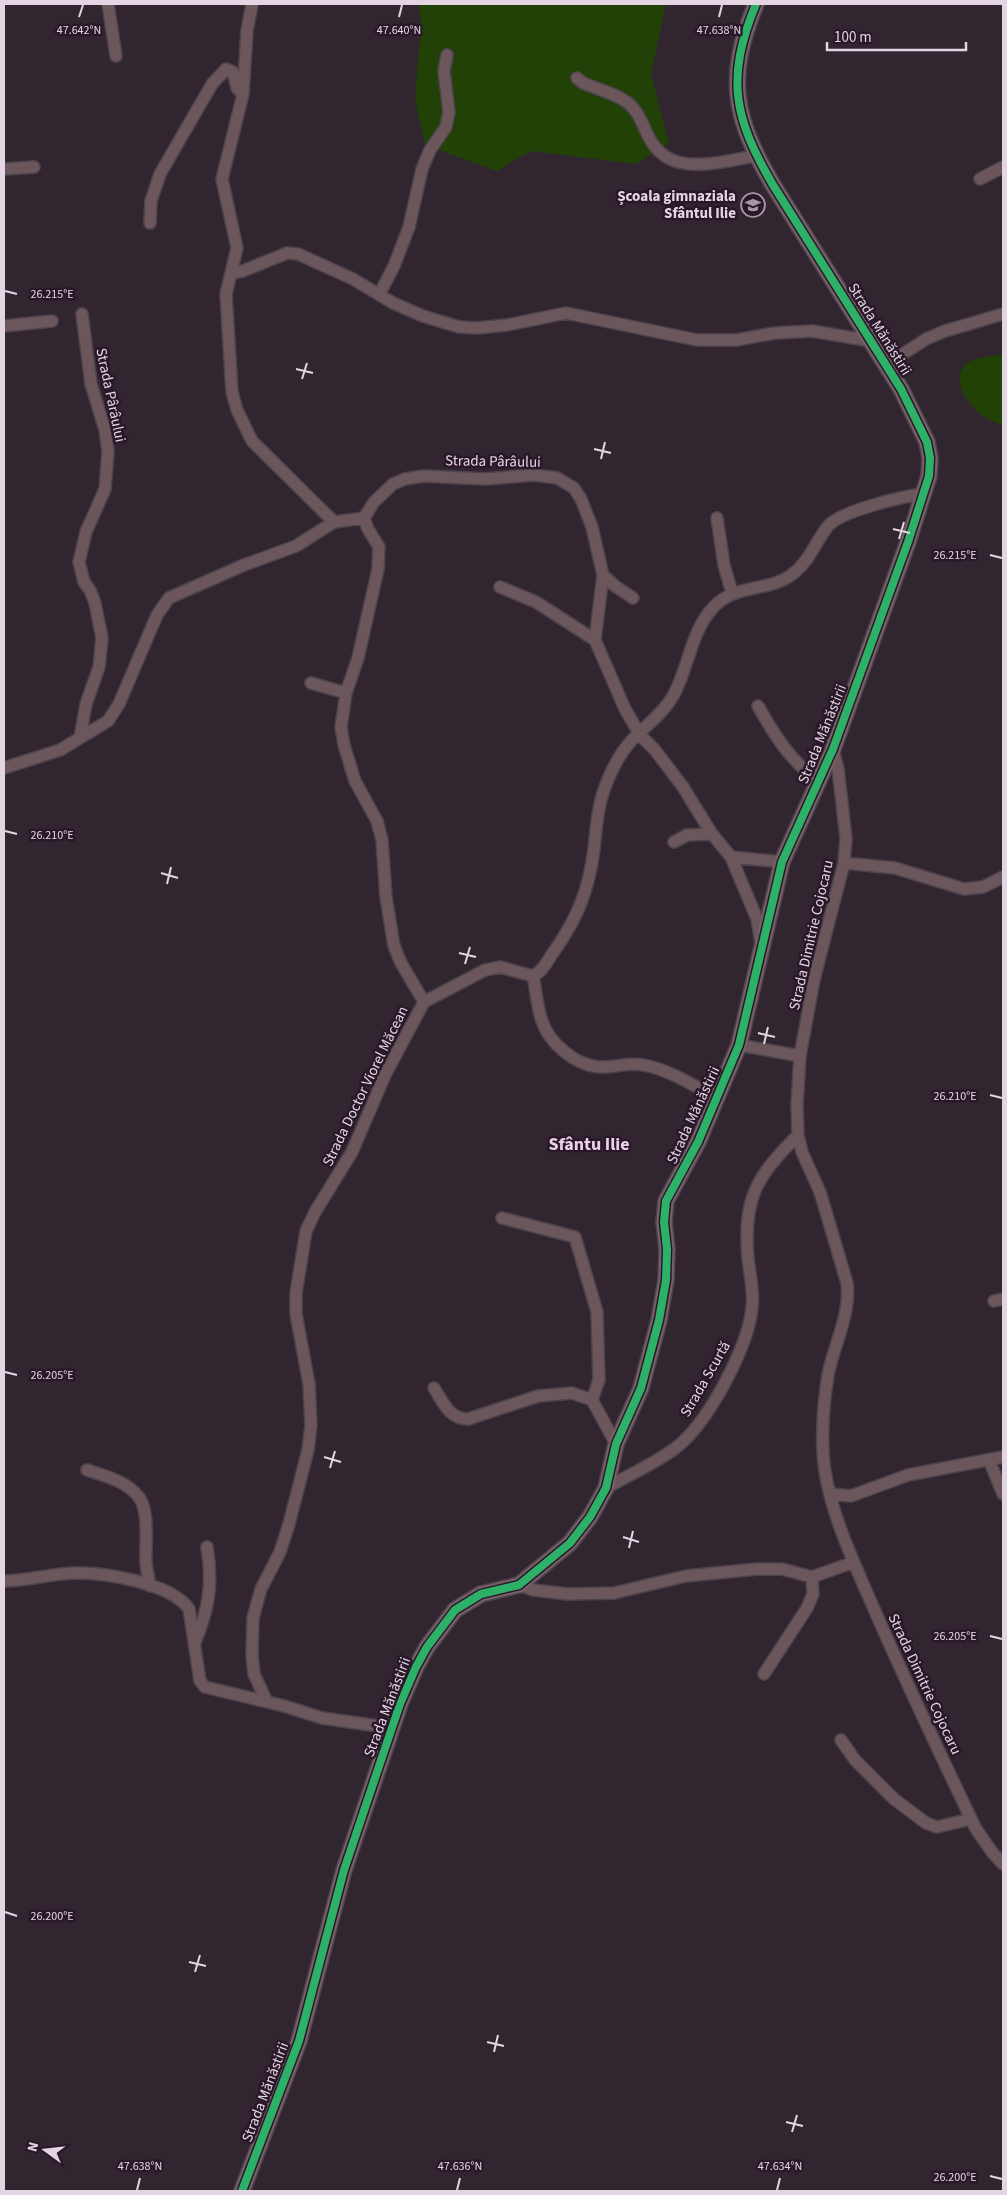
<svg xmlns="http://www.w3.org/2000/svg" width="1007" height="2195" viewBox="0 0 1007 2195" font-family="'Source Sans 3',sans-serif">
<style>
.green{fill:#214106}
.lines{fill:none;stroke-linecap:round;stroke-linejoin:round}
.street-casing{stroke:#4d434c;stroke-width:14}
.secondary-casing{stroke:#4d434c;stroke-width:18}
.street{stroke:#6a565b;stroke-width:11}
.secondary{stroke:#786166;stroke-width:15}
.cycleway-casing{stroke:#2a182a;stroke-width:11}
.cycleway{stroke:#2db169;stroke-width:8}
.ticks{fill:none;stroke:#e3d6e2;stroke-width:2}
.labels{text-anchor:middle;stroke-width:5;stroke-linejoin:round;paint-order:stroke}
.poi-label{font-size:15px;font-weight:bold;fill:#e3d6e2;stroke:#2a182a;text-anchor:end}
.street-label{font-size:15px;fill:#e3d6e2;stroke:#2a182a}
.quarter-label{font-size:18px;font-weight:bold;fill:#ebd2e9;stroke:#2a182a}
.ticks-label{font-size:12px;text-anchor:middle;fill:#e3d6e2;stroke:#2a182a;stroke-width:5;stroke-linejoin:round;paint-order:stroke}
</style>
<rect width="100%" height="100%" fill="#312630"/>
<!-- green -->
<path class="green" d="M418,4h248l-15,70 18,70 -34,20 -104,-13 -34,20 -72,-26 -10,-45 6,-78z
M1003,354v72c-6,-3 -12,-5 -18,-9 -15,-9 -39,-41 -16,-55 8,-5 24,-6 34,-8z"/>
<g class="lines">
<!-- street casing -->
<g class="street-casing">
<path id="street" d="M108,4l8,52
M252,4l-5,27 -4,63 -21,85 15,69 -11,46 6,98 5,18 15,31 82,81 30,-4
M577,78l6,5c16,7 40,12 51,26 10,12 12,29 23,40 23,27 70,11 99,7
M4,169l30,-2
M980,179l23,-12
M150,223l1,-22 9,-27 52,-90 14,-15 7,3 4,16 6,6
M231,273l12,-2 44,-18 11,1 55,25 40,24 30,13 36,11 18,1 30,-3 59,-12 131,27h39l39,-7 37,-2 59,10
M379,295l15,-29 15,-39 13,-58 8,-19 16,-23 3,-15 -5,-41 3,-16
M4,326l48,-5
M886,365l40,-26 19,-8 58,-17
M364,518l10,-16 19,-18 12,-5 18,-3 62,3 49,-4 23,3 17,10 7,11 11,28 11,48 -8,65 30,69 15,26 15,15 28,37 29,47 19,23 26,62 4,24
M364,518l4,11 11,18 -1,22 -20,89 -12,35 -5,34 3,18 11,36 22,40 5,19 4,57 8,49 7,17 23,39
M717,518l7,47 8,28
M603,575l12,11 18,12
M500,587l36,15 59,38
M311,683l35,10
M758,706c18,32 31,52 60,76
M80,738l6,-34 13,-37 3,-29 -7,-35 -5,-13 -6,-8 -5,-20 7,-30 19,-43 3,-38 -3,-21 -14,-46 -9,-70
M833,749l5,20 4,34 4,36 -2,24 -30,117 -14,76 -3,49 1,30 4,17 18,40 27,91c4,31 -13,61 -19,92 -4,24 -6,51 -5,76 2,50 28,105 48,151 33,76 69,152 105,227l16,23 11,12
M4,768l56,-18 48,-29 11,-17 38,-89 12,-17 75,-33 52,-19 38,-24
M674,842l13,-7 25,-1
M731,857l51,5
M844,863l51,5 69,21 19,-2 20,-10
M739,1045l61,11
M717,1098c-23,-12 -47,-28 -73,-33 -16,-3 -30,3 -45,2 -24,-2 -50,-24 -57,-46 -5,-14 -6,-31 -9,-45 11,-5 15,-17 22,-26 23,-33 34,-61 39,-101 2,-18 3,-38 9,-56 6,-18 16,-39 29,-53 13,-14 31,-26 41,-44 17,-30 18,-71 46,-94 22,-18 55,-11 76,-30 15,-12 21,-31 33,-46 13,-15 75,-30 96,-32
M502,1218l73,19 22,75 2,68 -7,20
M994,1301l9,-2
M434,1388c9,14 15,31 34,31l70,-23 34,-3 20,7 24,44
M989,1460l14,34
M87,1470c18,6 39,11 51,26 12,13 7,50 8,68 1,7 3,15 4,22
M606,1488c24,-14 51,-25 72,-42 31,-25 70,-99 74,-138 2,-16 -2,-33 -4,-49 -5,-61 8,-82 50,-124
M831,1494l20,2 57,-21 95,-18
M812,1577l42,-15
M4,1581c23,0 46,-7 69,-8 31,-1 98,10 116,36l11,72 5,6 79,19 38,12 70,10
M519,1585l14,5 35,4 46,-1 72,-17 71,-7h25l30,8
M195,1642c14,-33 18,-60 12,-95
M764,1674l43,-66 6,-14 -1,-17
M267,1702l-13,-28 -2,-19 1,-37 8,-29 19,-37 9,-28 19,-74 3,-25 -2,-41 -13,-70v-21l10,-62 9,-19 37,-60 33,-77 39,-73 61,-32 15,-3 33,9
M841,1740l14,20 39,39 32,24 11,4 34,-8"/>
</g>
<!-- secondary casing -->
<g class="secondary-casing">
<path id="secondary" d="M242,2191l57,-150 45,-171 56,-166 16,-37 11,-20 28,-37 26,-16 38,-9 51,-42 20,-26 16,-29 10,-44 25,-56 18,-68 7,-40 1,-31 -3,-27 2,-21 32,-59 41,-97 43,-183 51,-113 75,-207 21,-66 1,-18 -3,-16 -26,-53 -128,-204c-39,-67 -48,-106 -17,-181"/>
</g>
<!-- street -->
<use href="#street" class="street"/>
<!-- secondary -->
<use href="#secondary" class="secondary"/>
<!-- cycleway casing -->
<g class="cycleway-casing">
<path id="cycleway" d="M242,2191l57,-150 45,-171 56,-166 16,-37 11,-20 28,-37 26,-16 38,-9 51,-42 20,-26 16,-29 10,-44 25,-56 18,-68 7,-40 1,-31 -3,-27 2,-21 32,-59 41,-97 43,-183 51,-113 75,-207 21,-66 1,-18 -3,-16 -26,-53 -128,-204c-39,-67 -48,-106 -17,-181"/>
</g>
<!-- cycleway -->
<use href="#cycleway" class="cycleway"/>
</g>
<!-- ticks -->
<path class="ticks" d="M79,17l4,-12M399,17l3,-12M719,17l3,-12M5,291l12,3M296,369l17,4M302,379l5,-16M594,449l17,4M601,459l4,-17M893,529l17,4M899,539l5,-17M990,555l12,3M5,831l12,3M161,873l17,5M167,884l4,-17M459,953l17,4M465,964l5,-17M758,1033l17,4M764,1044l4,-17M990,1095l12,3M5,1372l12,3M324,1457l17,5M330,1468l5,-17M623,1537l16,5M629,1548l4,-17M990,1636l12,3M5,1912l12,4M189,1962l17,4M195,1972l5,-17M487,2042l17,4M494,2052l4,-17M786,2122l17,4M792,2132l5,-17M990,2176l12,3M137,2190l3,-12M457,2190l3,-12M777,2190l3,-12"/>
<!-- icons -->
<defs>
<g id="school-ring" transform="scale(1.25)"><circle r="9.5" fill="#2a182a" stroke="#a598a4" stroke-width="1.5"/><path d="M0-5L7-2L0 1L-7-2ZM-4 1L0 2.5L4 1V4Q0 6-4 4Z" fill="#a598a4"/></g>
</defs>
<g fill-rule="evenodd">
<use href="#school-ring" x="753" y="205"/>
</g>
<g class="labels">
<!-- poi labels -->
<g class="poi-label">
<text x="736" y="201">Școala gimnaziala<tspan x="736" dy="17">Sfântul Ilie</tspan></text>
</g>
<!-- street labels -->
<g class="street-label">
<text transform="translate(880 329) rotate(58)" y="5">Strada Mănăstirii</text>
<text transform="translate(111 395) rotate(78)" y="5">Strada Pârâului</text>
<text transform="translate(493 461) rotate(1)" y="5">Strada Pârâului</text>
<text transform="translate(822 734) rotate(-68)" y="5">Strada Mănăstirii</text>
<text transform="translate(811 935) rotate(-77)" y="5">Strada Dimitrie Cojocaru</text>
<text transform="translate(365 1086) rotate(-64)" y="5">Strada Doctor Viorel Măcean</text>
<text transform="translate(693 1115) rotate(-65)" y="5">Strada Mănăstirii</text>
<text transform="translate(705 1379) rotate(-60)" y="5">Strada Scurtă</text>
<text transform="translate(925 1684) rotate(65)" y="5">Strada Dimitrie Cojocaru</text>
<text transform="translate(387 1707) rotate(-69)" y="5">Strada Mănăstirii</text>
<text transform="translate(265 2092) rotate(-69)" y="5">Strada Mănăstirii</text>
</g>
<!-- quarter labels -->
<g class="quarter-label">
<text x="589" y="1150">Sfântu Ilie</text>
</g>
</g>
<g class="ticks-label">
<text x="719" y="34">47.638°N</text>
<text x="79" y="34">47.642°N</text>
<text x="399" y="34">47.640°N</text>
<text x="52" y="298">26.215°E</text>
<text x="955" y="559">26.215°E</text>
<text x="52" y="839">26.210°E</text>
<text x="955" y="1100">26.210°E</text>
<text x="52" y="1379">26.205°E</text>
<text x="955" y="1640">26.205°E</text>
<text x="52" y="1920">26.200°E</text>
<text x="140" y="2170">47.638°N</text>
<text x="460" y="2170">47.636°N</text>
<text x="780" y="2170">47.634°N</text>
<text x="955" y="2181">26.200°E</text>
</g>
<!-- border -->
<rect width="1007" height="2195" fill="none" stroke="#e3d6e2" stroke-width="10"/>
<!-- north arrow -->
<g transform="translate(45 2150) rotate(285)" stroke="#2a182a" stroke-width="4" paint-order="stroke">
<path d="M0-4L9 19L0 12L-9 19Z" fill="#e3d6e2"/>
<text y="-8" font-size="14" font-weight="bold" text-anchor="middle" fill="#e3d6e2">N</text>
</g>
<!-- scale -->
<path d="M827 42v8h139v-8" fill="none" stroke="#e3d6e2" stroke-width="2.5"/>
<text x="834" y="42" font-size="15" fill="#e3d6e2" stroke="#2a182a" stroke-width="4" paint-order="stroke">100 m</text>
</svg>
